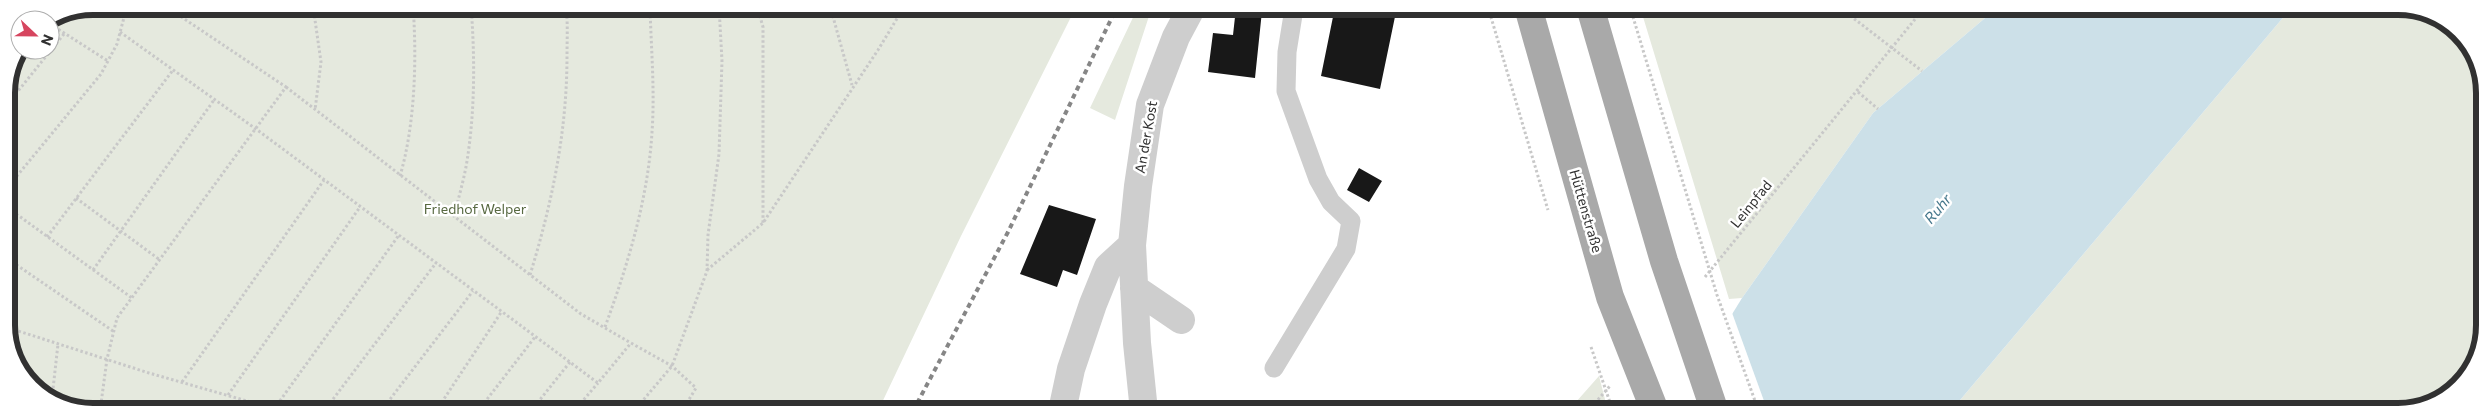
<svg xmlns="http://www.w3.org/2000/svg" width="2491" height="418" viewBox="0 0 2491 418" font-family="Commissioner,sans-serif">
<style>
.green{fill:#e5e9de}
.water{fill:#cce0e8}
.pier{fill:#fff}
.building{fill:#181818}
.lines{fill:none;stroke-linecap:round;stroke-linejoin:round}
.path{stroke:#c8c8c8;stroke-width:3;stroke-dasharray:2.5 2.5;stroke-linecap:butt}
.lane{stroke:#cecece;stroke-width:19}
.street{stroke:#cecece;stroke-width:28}
.rail{stroke:#868686;stroke-width:4;stroke-dasharray:5 4;stroke-linecap:butt}
.path-bridge{stroke:#c8c8c8;stroke-width:3;stroke-dasharray:2.5 2.5;stroke-linecap:butt}
.primary-bridge{stroke:#a9a9a9;stroke-width:28}
.labels{text-anchor:middle;stroke-width:5;stroke-linejoin:round;paint-order:stroke}
.street-label{font-size:14px;fill:#313131;stroke:#fff}
.park-label{font-size:14px;fill:#586942;stroke:#fff}
.water-label{font-size:15px;font-style:italic;fill:#46788c;stroke:#fff}
.rim{fill:none;stroke:#313131;stroke-width:6}
</style>
<rect width="100%" height="100%" fill="#fff"/>
<!-- green -->
<path class="green" d="M93,6l983,1 -115,229 -83,175h-797l-46,-21 -26,-43 -3,-255 7,-33 7,-10 30,1 -1,-30 11,-7z
M1138,7h14l-37,113 -25,-12z
M1640,7h358l-125,106 -131,185 -13,1z
M2292,7h118l46,21 27,47 1,262 -29,54 -56,21h-449z
M1599,376l9,35h-40z"/>
<!-- water -->
<path class="water" d="M1998,7h294l-342,405h-278l70,-114 131,-185z"/>
<!-- pier -->
<path class="pier" d="M1731,310l37,102h-98v-2z"/>
<!-- building -->
<path class="building" d="M1335,7h62l-17,82 -59,-13z
M1236,8l26,3 -7,67 -47,-6 5,-39 20,2z
M1359,168l23,13 -13,21 -22,-12z
M1049,205l47,14 -19,56 -14,-5 -6,17 -37,-13z"/>
<g class="lines">
<!-- path -->
<path class="path" d="M313,6l8,56 -6,48
M757,6l6,21v196
M830,6l22,79
M1846,7l2,7 74,57
M50,24l58,37
M120,32l136,97 342,254 33,-40 41,23 24,22 -14,23
M286,87l295,227 50,29
M1858,92l20,17
M6,106l58,-72
M400,176c15,-51 17,-117 13,-170
M7,188l94,-114 16,-30 10,-38
M76,198l84,62
M8,208l124,90
M454,217c4,-18 10,-37 13,-56 8,-50 8,-104 4,-155
M47,237l126,-167
M8,259l105,72
M93,270l121,-170
M707,270l56,-47 115,-173 26,-43
M530,275c22,-72 37,-143 37,-219 0,-16 1,-33 -1,-50
M1705,277l220,-270
M605,327c23,-63 43,-128 47,-195 3,-42 -1,-84 -2,-126
M9,328l140,45 133,38
M182,382l142,-202
M228,395l132,-188
M52,398l6,-54
M274,409l125,-174
M100,411l7,-52 10,-41 169,-231 -121,-81
M324,411l112,-148
M381,411l92,-120
M436,411l66,-100
M478,411l57,-74
M531,411l39,-49
M574,411l24,-28
M634,411l38,-45 35,-95 1,-36 11,-81 3,-93 -3,-55
M1588,411l22,-25"/>
<!-- lane -->
<path class="lane" d="M1274,368l72,-119 5,-28 -20,-19 -13,-23 -32,-88 1,-39 6,-37 -3,-8"/>
<!-- street -->
<path class="street" d="M1134,288l47,32
M1062,411l9,-42 22,-65 15,-37 24,-22
M1144,411l-7,-68 -5,-98 6,-59 12,-81 26,-68 16,-30"/>
<!-- rail -->
<path class="rail" d="M913,411l95,-179 109,-225"/>
<!-- path-bridge -->
<path class="path-bridge" d="M1488,7l60,203
M1630,7l87,288 42,117
M1591,347l22,64"/>
<!-- primary-bridge -->
<path class="primary-bridge" d="M1528,7l82,290 45,114
M1590,7l74,254 51,151"/>
</g>
<g class="labels">
<!-- street labels -->
<g class="street-label">
<text transform="translate(1146 137) rotate(-80)" y="5">An der Kost</text>
<text transform="translate(1751 204) rotate(-51)" y="5">Leinpfad</text>
<text transform="translate(1586 211) rotate(74)" y="5">Hüttenstraße</text>
</g>
<!-- park labels -->
<g class="park-label">
<text x="475" y="214">Friedhof Welper</text>
</g>
<!-- water labels -->
<g class="water-label">
<text transform="translate(1938 209) rotate(-50)" y="5">Ruhr</text>
</g>
</g>
<!-- crop -->
<path d="M0 0H2491V418H0ZM93 15H2398A78 78 0 0 1 2476 93V325A78 78 0 0 1 2398 403H93A78 78 0 0 1 15 325V93A78 78 0 0 1 93 15Z" fill="#fff" fill-rule="evenodd"/>
<path class="rim" d="M93 15H2398A78 78 0 0 1 2476 93V325A78 78 0 0 1 2398 403H93A78 78 0 0 1 15 325V93A78 78 0 0 1 93 15Z"/>
<!-- north arrow -->
<g transform="translate(35 35) rotate(112)"><circle r="24" fill="#ffffff" stroke="#adadad"/>
<path d="M0-4L9 19L0 12L-9 19Z" fill="#d6455f"/>
<text y="-8" font-size="14" font-weight="bold" text-anchor="middle" fill="#313131">N</text>
</g>
</svg>
